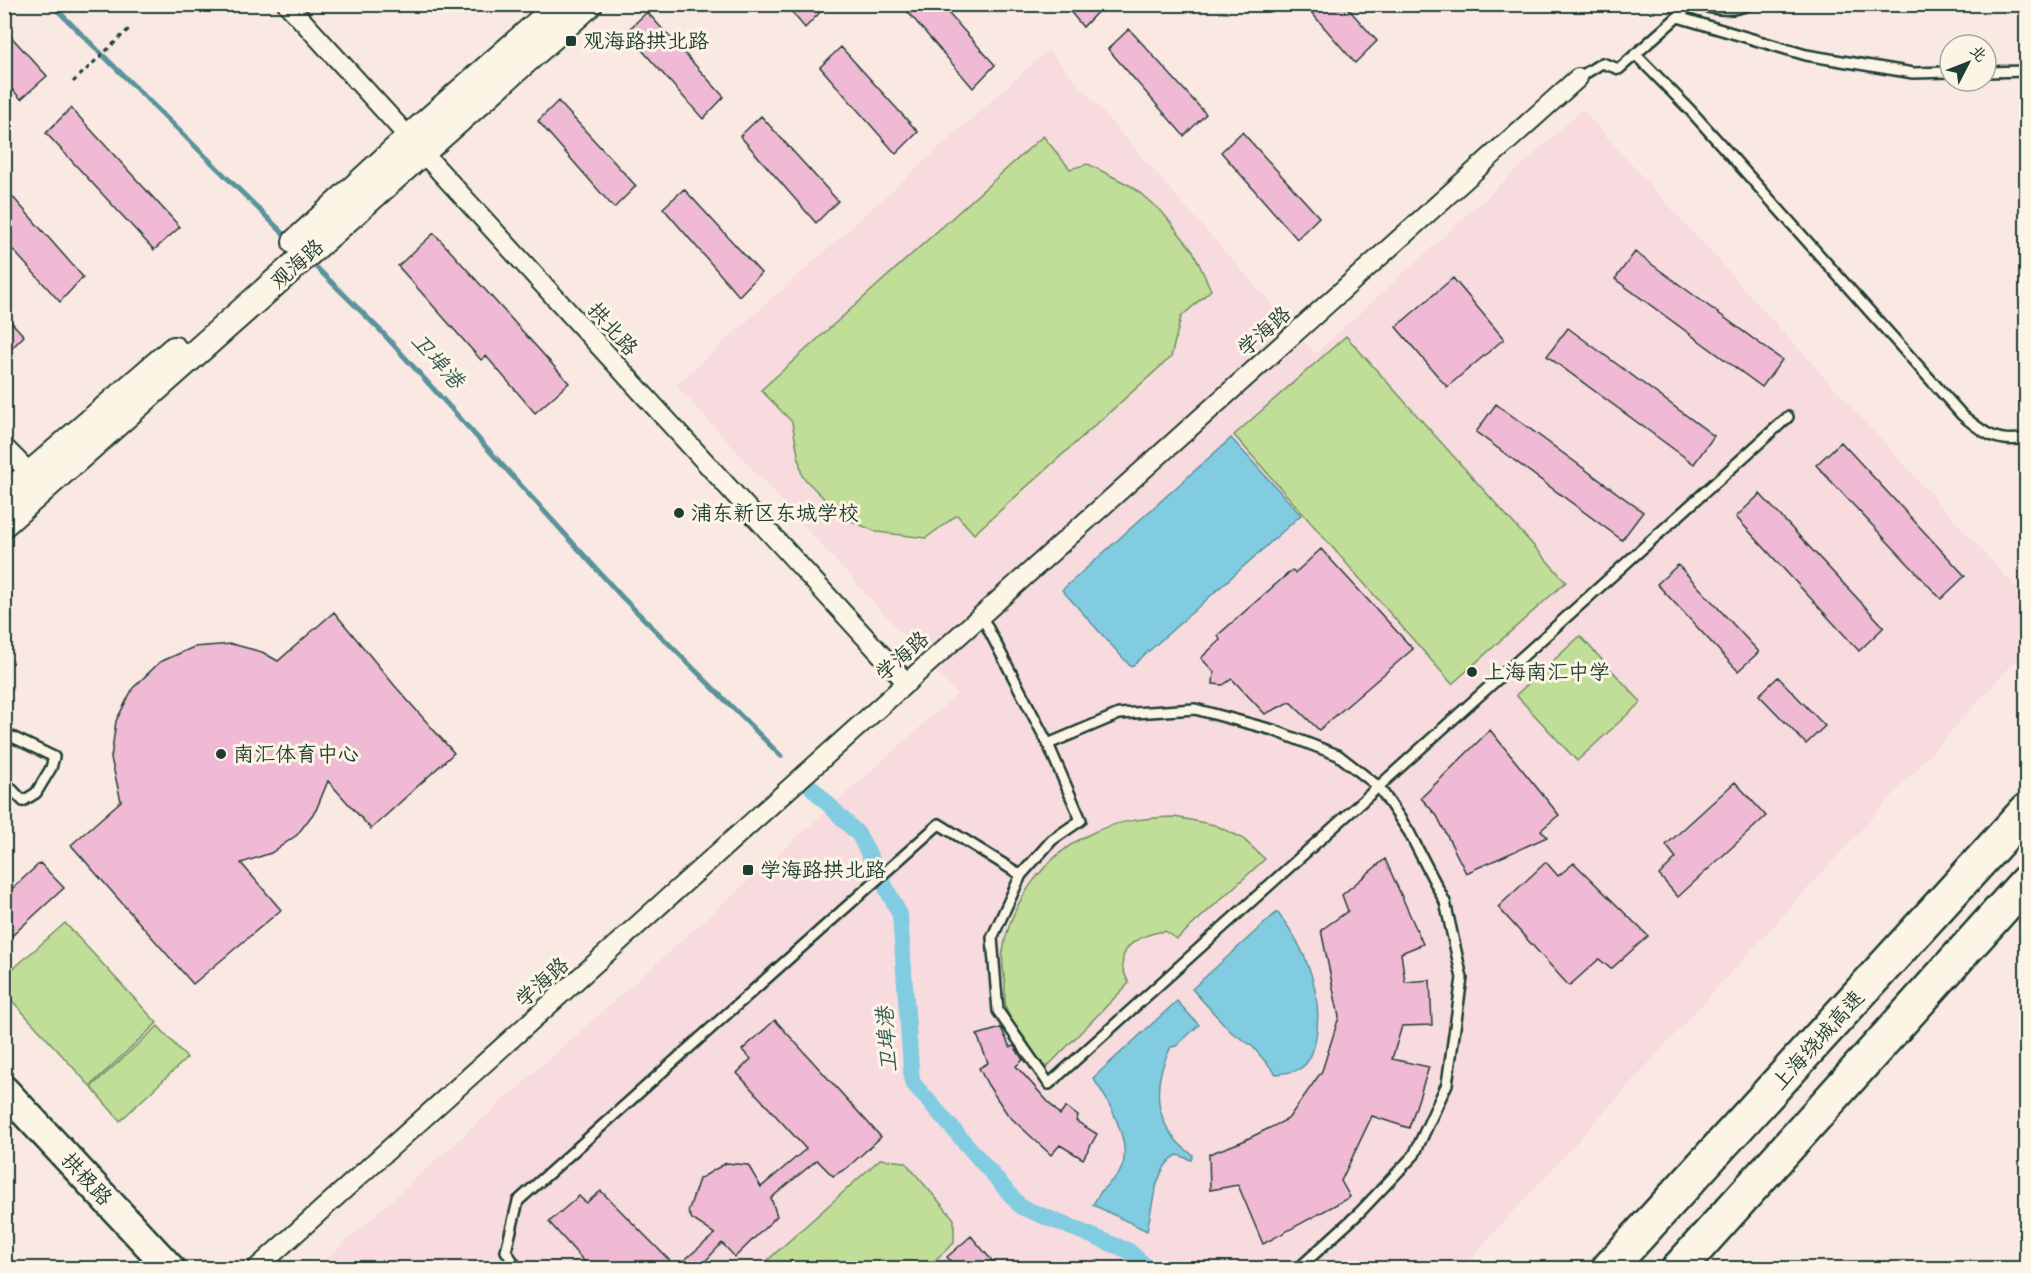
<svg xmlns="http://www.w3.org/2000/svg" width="2031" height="1273" viewBox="0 0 2031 1273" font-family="Caveat,'LXGW WenKai TC',sans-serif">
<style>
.built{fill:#f7dbde}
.green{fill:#c0de97;stroke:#708e66;stroke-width:1.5}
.water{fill:#82cce2;stroke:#5a939c;stroke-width:1.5}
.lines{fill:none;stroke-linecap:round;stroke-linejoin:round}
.stream{stroke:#5a939c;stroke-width:5}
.canal{stroke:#82cce2;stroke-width:16}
.building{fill:#f0bad5;stroke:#1f3d34;stroke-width:1.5}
.lane-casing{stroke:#1f3d34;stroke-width:14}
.street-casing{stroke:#1f3d34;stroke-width:22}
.secondary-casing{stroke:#1f3d34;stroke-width:30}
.primary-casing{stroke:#1f3d34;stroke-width:33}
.highway-casing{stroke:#1f3d34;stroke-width:38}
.path{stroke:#1f3d34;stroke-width:3;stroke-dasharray:4.5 4.5;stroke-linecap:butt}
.lane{stroke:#fcf5e5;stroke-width:9}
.street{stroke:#fcf5e5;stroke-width:18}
.secondary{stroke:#fcf5e5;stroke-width:26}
.primary{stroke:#fcf5e5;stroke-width:28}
.highway{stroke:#fcf5e5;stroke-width:33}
.poi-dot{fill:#1f3d34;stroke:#fcf5e5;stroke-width:2}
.labels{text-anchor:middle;stroke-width:6;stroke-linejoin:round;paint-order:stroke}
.poi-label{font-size:21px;fill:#1f3d34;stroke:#fcf5e5;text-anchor:start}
.street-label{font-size:21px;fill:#1f3d34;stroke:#fcf5e5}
.water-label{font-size:22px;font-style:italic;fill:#335a57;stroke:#fcf5e5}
</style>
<rect width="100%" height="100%" fill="#fae9e2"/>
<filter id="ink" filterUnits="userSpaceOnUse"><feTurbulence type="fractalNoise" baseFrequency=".0167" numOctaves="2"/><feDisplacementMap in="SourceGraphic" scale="12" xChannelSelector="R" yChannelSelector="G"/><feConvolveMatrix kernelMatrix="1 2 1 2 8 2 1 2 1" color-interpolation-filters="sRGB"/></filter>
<g filter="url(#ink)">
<!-- built -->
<path class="built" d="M1048,50l267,304 267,-244 444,489v50l-564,619h-1146l641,-574 -281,-309z"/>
<!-- green -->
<path class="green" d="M1043,136l27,33 18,-5 45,23 30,26 30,38 18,39 -30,27 -10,40 -197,177 -17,-19 -31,23 -49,-6 -35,-15 -40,-41 -10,-54 -31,-32z
M1346,336l220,246 -114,102 -218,-249z
M1580,636l61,66 -64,59 -61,-66z
M1175,817l40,8 27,13 23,21 -88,80 -12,-8c-20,3 -47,12 -42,38 1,4 4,10 6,14l-83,85c-14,-17 -31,-36 -39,-57 -3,-8 -2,-19 -2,-28 -1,-10 -4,-22 -2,-32 7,-48 42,-96 87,-117 27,-14 55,-16 85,-17z
M65,923l92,100 -67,63 -85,-93v-17z
M158,1026l29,32 -67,63 -29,-34z
M880,1159l25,3 49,57v24l-28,25h-167z"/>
<!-- water -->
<path class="water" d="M1231,438l70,77 -170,152 -69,-77z
M1277,912c29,35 48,84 38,130 -2,10 -6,22 -16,27 -6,4 -15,4 -23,5l-24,-28 -21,-14 -39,-43z
M1177,1001l22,24 -23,21 -5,1c-21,39 -17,82 22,108l-2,5 -13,-5c-23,9 -26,54 -31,76l-54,-26c8,-18 15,-19 26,-32 17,-25 -11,-74 -26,-95z"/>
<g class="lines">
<!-- stream -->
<path class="stream" d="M51,4l238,235
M310,261l71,70 240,265 160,160"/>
<!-- canal -->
<path class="canal" d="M811,787l48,48 41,80 12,167 109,125 108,44 19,17"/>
</g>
<!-- building -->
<path class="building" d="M785,4h43l-23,24z
M901,4h39l55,61 -22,23z
M1064,4h41l-22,23z
M1304,4h40l33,37 -22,22z
M647,12l77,85 -21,22 -77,-87z
M4,29l43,47 -26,23 -17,-18z
M1129,29l77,85 -22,22 -76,-87z
M841,47l77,85 -22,22 -76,-87z
M558,101l78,85 -22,22 -76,-87z
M71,108l109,119 -26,23 -108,-117z
M761,116l77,85 -22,22 -76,-87z
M1242,132l77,85 -22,22 -76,-87z
M4,187l79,90 -23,25 -56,-62z
M684,189l77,84 -22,23 -76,-88z
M434,233l135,150 -34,30 -49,-57 -5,4 -83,-94z
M1635,252l147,108 -20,27 -147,-108z
M1453,278l51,61 -57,48 -51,-60z
M4,314l20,22 -20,20z
M1568,328l146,108 -20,28 -147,-108z
M1496,404l147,108 -21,28 -146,-108z
M1841,442l124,134 -24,23 -125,-134z
M1760,494l124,133 -25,24 -123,-134z
M1321,549l92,100 -94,81 -29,-28 -25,12 -33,-35 -9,6 -10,-1 1,-12 -13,-14 19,-18 -2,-5 74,-65 3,3z
M1678,565l81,87 -21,19 -81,-87z
M334,612l61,74 59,67 -83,76 -43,-48 -12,29 -19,25 -26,18 -30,10 40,47 -88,74 -122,-139 50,-44 -10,-43 5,-37 17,-33 27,-26 34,-15 38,-3 30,8 16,9z
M1778,677l47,49 -19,18 -47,-49z
M1490,730l69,85 -18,15 6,7 -81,36 -29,-57 -16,-18z
M1735,782l31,34 -88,81 -19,-22 17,-17 -10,-13z
M1385,859l38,85 -22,9 4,29 25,-2 2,45 -30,1 -10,33 37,8 -20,61 -37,-12 -31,65 9,16 -87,47 -25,-59 -28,5 -1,-36 32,-12 47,-23 34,-48 17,-54 -18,-87 27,-19 -6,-16z
M1546,862l12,14 16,-13 74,73 -37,33 -12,-10 -30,27 -71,-79z
M40,863l24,25 -60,55v-47z
M775,1020l106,117 -34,31 -14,8 -16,-16 -46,38 6,18 -42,41 -13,-14 -24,26h-107l-42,-47 30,-26 7,7 15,-12 75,76 39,-33 -23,-15 -4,-7 11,-33 27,-16 22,2 13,22 45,-38 -69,-76 14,-14 -9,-9z
M1001,1028l9,19 4,-1 9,14 -7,6 44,49 6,-8 12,9 -2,5 21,13 -14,25 -23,-14 -9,10 -43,-40 -20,-30 -9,-17 9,-5 -11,-28z
M971,1236l28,33h-41l-11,-12z"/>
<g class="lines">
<!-- lane casing -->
<g class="lane-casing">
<path id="lane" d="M1695,4c18,5 37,9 55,0
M1678,17l128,38 107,18 37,-1
M1635,54l55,56 272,305c22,18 35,29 64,23
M1986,72l40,-1
M1578,78l24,-15 17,6 73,-65
M981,615l67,129 33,76 -29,20 -31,35 -29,63 6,73 51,73 739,-667
M4,733l50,24 -3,11 -15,25 -13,8 -19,-20
M1048,744l71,-30 76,-5 78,21 65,25 41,32 30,45 36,70 17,76 -15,106 -33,71 -55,58 -60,55
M517,1268l-11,-17 12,-50 421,-377 82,51"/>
</g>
<!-- street casing -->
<g class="street-casing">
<path id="street" d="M287,4l620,679
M4,447l35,35
M257,1268l1321,-1190"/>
</g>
<!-- secondary casing -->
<g class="secondary-casing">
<path id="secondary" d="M296,242l113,-104 152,-134
M4,497l170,-147
M4,523l585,-519"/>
</g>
<!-- primary casing -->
<g class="primary-casing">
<path id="primary" d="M4,1090l166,178"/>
</g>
<!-- highway casing -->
<g class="highway-casing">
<path id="highway" d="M1609,1268l417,-457
M1679,1268l347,-386"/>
</g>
<!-- path -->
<path class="path" d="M73,82l56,-53"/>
<!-- lane -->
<use href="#lane" class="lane"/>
<!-- street -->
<use href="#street" class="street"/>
<!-- secondary -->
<use href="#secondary" class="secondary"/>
<!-- primary -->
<use href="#primary" class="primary"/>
<!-- highway -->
<use href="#highway" class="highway"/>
</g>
</g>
<!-- markers -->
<g class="poi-dot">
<rect x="565" y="35" width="12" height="12" rx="3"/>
<circle cx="679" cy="513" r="6"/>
<circle cx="1472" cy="672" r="6"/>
<circle cx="221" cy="754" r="6"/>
<rect x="742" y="864" width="12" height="12" rx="3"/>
</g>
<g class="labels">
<!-- poi labels -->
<g class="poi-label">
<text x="583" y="48">观海路拱北路</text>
<text x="691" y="520">浦东新区东城学校</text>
<text x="1484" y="679">上海南汇中学</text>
<text x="233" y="761">南汇体育中心</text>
<text x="760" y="877">学海路拱北路</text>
</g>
<!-- street labels -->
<g class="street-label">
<text transform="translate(297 264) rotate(-42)" y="7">观海路</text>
<text transform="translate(613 329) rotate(48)" y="7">拱北路</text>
<text transform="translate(1264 331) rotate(-42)" y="7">学海路</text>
<text transform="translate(902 656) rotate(-42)" y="7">学海路</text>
<text transform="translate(542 982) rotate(-42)" y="7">学海路</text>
<text transform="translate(1818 1040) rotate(-48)" y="7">上海绕城高速</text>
<text transform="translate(87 1179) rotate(47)" y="7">拱极路</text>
</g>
<!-- water labels -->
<g class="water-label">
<text transform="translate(438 360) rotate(48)" y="8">卫埠港</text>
<text transform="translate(886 1040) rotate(-94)" y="8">卫埠港</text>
</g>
</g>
<!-- margin -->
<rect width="2031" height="1273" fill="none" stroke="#fcf5e5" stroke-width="24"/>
<rect x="12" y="12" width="2007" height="1249" fill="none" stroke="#1f3d34" stroke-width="2" filter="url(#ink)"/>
<!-- north arrow -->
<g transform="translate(1968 63) rotate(48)"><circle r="28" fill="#fcf5e5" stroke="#a4ab9e" stroke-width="1.5"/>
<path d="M0-4.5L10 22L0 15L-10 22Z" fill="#1f3d34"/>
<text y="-9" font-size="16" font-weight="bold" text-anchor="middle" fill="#1f3d34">北</text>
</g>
</svg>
